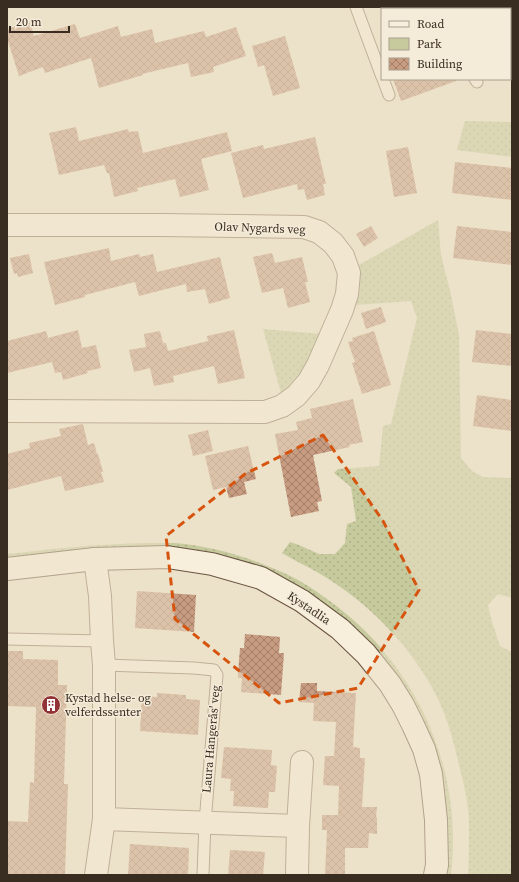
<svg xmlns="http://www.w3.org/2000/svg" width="519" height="882" viewBox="0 0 519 882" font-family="'Source Serif 4',serif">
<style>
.green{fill:url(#green-dots)}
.building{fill:url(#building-cross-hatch)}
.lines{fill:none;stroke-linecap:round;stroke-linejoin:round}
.lane-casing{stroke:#88735e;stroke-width:13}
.street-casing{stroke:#88735e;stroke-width:24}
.secondary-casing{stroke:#6a5441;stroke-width:24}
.lane{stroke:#f7eedc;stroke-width:11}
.street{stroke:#f7eedc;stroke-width:22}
.secondary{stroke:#f7eedc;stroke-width:22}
.marked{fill:none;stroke:#d6540e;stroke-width:3;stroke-dasharray:8 5;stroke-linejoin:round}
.labels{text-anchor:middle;stroke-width:3;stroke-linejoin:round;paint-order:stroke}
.street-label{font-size:12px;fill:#392c21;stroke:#f4ebd8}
.poi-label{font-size:12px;fill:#392c21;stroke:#f4ebd8;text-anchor:start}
</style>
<defs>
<pattern id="green-dots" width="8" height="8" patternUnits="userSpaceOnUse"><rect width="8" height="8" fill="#c6ca9d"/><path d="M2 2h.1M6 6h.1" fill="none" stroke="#abae87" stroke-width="1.8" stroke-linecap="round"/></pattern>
<pattern id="building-cross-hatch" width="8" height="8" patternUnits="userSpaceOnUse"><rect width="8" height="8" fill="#c89c81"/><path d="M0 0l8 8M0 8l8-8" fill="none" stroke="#a37f69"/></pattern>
</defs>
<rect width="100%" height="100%" fill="#ece1c9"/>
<!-- green -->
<path class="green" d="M465,121l47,1v35l-55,-7z
M438,220l3,35 10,40 8,40 2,123 11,13 11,6 29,1v120l-14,-4 -10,11 4,17 8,24 12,6v223h-44c1,-15 1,-30 1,-46 0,-6 0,-14 -1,-21 -2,-16 -6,-32 -10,-47 -5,-22 -11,-44 -21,-64 -25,-50 -67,-93 -115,-122 -13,-8 -27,-14 -40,-22l8,-11 9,3 20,9h16l10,-11 2,-19 9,-3 -5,-34 -17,-14 4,-4 41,-3 4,-40 8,-2 26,-106 -6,-17 -55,4 3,-40z
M263,329l59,5 -15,30 -11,17 -15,12z
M145,543c10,0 20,0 30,0 35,3 70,13 102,27 18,7 35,18 50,29 88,62 137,168 124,276h-5l2,-31 -2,-33 -63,-153 -21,-23 -21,-20 -23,-16 -28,-17 -23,-11 -260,-13v-4c46,-5 91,-10 138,-11z"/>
<!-- building -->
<path class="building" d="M30,22l4,14 41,-12 5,14 38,-12 3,11 31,-8 3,14 49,-12 2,6 30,-10 10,29 -33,11 1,5 -23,5 -3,-14 -46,11 1,1 -44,13 -8,-30 -46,15 -2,-6 -24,9 -12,-38v-9z
M285,36l15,52 -27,8 -9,-31 -6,2 -6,-21z
M393,79h62l1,2 -55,20z
M76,127l3,14 49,-12 1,3 9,-1 5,22 84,-21 5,19 -31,8 8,31 -29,7 -5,-18 -38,9 1,3 -24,6 -5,-24h-2l-3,-8 -45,10 -10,-42z
M315,137l11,47h-3l2,11 -18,5 -3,-11 -6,1 -1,-6 -54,14 -12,-45 32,-8 1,4z
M408,147l9,46 -23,4 -8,-46z
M455,162l57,6v32l-60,-7z
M371,226l7,12 -14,9 -8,-13z
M457,226l55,6v33l-59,-7z
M109,248l2,13 28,-7 1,3 13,-3 4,18 63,-15 10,41 -21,6 -4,-15 -18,3 -1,-8 -47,12 -4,-14 -50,13v2l-30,8 -11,-43z
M272,253l3,10 27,-6 6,25h-3l5,20 -22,6 -5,-20 -21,5 -9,-36z
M29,254l4,19 -15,4 -1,-4 -3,1 -4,-16z
M381,307l5,15 -20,7 -5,-16z
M78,330l4,18 14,-3 5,23 -14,3 1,2 -25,7 -2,-8 -6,1 -3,-11 -45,11v-32l39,-10 2,7z
M234,330l11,48 -27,6 -4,-18 -41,10 1,6 -20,4 -4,-18 -16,4 -5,-22 17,-3 -2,-13 16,-3 3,12h3l2,8 40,-10 -1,-5z
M476,330l36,4v32l-40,-4z
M374,331l17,54 -29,9 -10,-31 3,-1 -7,-20 5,-1 -1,-3z
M477,395l35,5v31l-39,-5z
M353,399l10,43 -14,3 1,2 -37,8 9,46 -5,1 2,9 -28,6 -16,-83 23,-4 -2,-8 16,-4 -2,-9z
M83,424l5,21 6,-2 3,11h1l5,18h-2l3,10 -39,9 -4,-15 -54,14v-36l23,-6 -1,-5 32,-7 -2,-7z
M208,430l5,21 -20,5 -5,-21z
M248,446l8,33 -12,3 3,12 -18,4 -3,-11 -13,3 -8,-34z
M137,591l59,4 -2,37 -59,-4z
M245,634l35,3 -1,16h5l-3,42 -40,-3 1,-14h-4l1,-18 1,-12h4z
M7,651h16v8l35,1v25h9l-3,99h4l-3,91 -36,-1v1h-22v-54l21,1 2,-40 4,1 2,-76 -29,-1z
M301,683h16v8l39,2 -3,54 7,1v10h5l-3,49h15l-1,10h1v17l-8,-1 -1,15h-23v27h-20l2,-45h-5v-15h16l1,-29 -16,-1 2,-29h9l2,-34 -23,-1 1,-18 -15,-1z
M157,693l29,2v4l14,1 -2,35 -58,-4 2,-35 15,1z
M224,747l48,3 -1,15 6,1 -2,26h-6l-1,16 -35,-2 1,-15h-4l1,-12 -10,-1z
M130,844l59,4 -1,27h-60z
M230,850l35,2 -2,23h-35z"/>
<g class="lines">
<!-- lane casing -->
<g class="lane-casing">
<path id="lane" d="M356,7l26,70
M450,7v2
M383,79l6,16
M475,79l2,3
M7,639l95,2
M104,665l90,3 20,2 3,5 -12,148 -2,52"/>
</g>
<!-- street casing -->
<g class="street-casing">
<path id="street" d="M7,225h154l143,2 15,5 14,11 10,13 6,17 -2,21 -5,16 -24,55 -9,16 -13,15 -14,10 -17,6 -258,-1
M95,559l5,37 2,45 2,24v154l-8,56
M104,819l194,7
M297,875l1,-49 4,-64"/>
</g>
<!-- secondary casing -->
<g class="secondary-casing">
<path id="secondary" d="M7,569l88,-10 72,-2 45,7 49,14 41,23 38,28 26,25 24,30 13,21 10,20 11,24 7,25 5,46 1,45 -2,10"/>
</g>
<!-- lane -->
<use href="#lane" class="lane"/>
<!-- street -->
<use href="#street" class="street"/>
<!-- secondary -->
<use href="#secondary" class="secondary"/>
</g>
<!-- marked area -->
<path d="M0 0H519V882H0ZM323,435l60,86 36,69 -61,98 -79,15 -104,-84 -9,-83 79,-62z" fill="#ece1c9" fill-opacity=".55" fill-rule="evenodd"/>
<path class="marked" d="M323,435l60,86 36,69 -61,98 -79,15 -104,-84 -9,-83 79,-62z"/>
<!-- icons -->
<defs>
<g id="building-disc" transform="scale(1)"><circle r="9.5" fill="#933236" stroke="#f4ebd8"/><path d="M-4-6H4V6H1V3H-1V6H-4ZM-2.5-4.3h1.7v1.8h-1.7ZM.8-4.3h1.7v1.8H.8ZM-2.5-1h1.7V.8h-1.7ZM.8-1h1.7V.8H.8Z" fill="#fff"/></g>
</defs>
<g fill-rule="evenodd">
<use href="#building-disc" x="51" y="705"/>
</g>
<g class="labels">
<!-- street labels -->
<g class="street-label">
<text transform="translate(260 228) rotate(2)" y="4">Olav Nygards veg</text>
<text transform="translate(309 608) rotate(34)" y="4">Kystadlia</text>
<text transform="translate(211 739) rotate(-85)" y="4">Laura Hangerås' veg</text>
</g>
<!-- poi labels -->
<g class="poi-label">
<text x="65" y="702">Kystad helse- og<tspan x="65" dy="14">velferdssenter</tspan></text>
</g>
</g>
<!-- border -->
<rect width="519" height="882" fill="none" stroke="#392c21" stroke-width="16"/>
<!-- legend -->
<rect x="381" y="8" width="130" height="72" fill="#f4ebd8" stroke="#a99f8f"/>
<rect x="389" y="21" width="20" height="6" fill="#f7eedc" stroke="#a99f8f"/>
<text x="417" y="28" font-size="12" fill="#392c21">Road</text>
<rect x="389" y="38" width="20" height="12" fill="#c6ca9d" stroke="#a99f8f"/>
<text x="417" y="48" font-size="12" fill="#392c21">Park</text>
<rect x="389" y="58" width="20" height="12" fill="url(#building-cross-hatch)" stroke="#a99f8f"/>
<text x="417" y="68" font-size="12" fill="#392c21">Building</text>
<!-- scale -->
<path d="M10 26v6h59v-6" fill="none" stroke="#392c21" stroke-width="2"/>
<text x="16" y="26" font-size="12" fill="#392c21" stroke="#f4ebd8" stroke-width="3" paint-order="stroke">20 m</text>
</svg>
